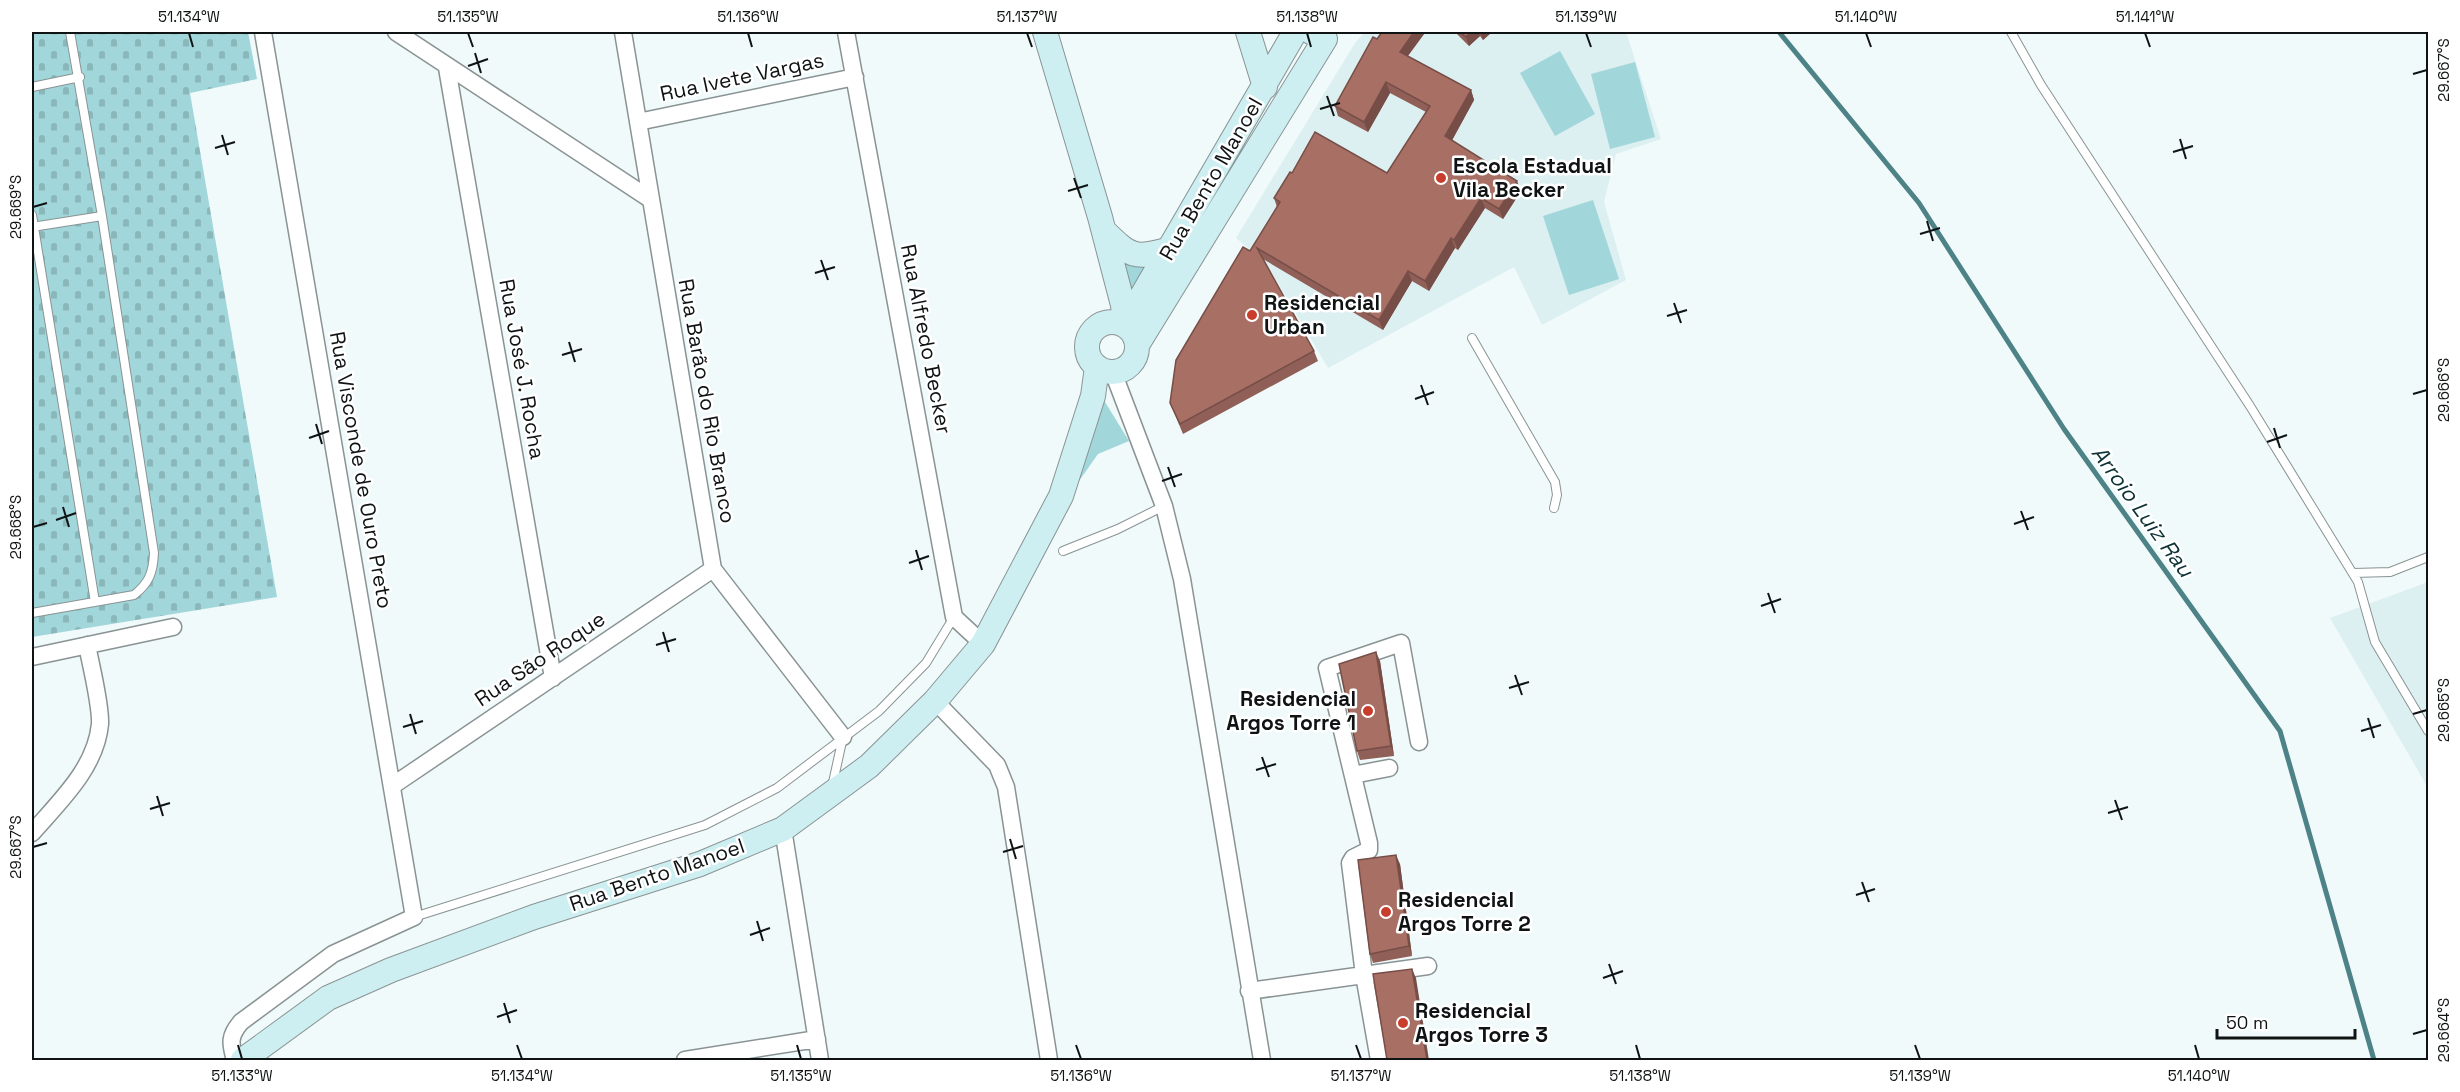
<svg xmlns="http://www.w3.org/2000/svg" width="2460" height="1092" viewBox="0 0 2460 1092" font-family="'Space Grotesk',sans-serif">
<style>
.built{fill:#dceff1}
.grass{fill:url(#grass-tufts)}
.cemetery{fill:url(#cemetery-stones)}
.park{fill:#a1d6da}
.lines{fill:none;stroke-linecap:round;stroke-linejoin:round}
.stream{stroke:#4d8387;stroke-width:5}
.lane-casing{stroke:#8a9393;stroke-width:10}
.street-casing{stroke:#8a9393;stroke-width:19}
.secondary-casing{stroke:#8a9393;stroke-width:26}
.lane{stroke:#fff;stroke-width:8}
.street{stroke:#fff;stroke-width:16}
.secondary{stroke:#cdeff2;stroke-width:24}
.wall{fill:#905f57}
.shaded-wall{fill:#764e47}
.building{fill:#a86f65;stroke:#764e47;stroke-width:1.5}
.ticks{fill:none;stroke:#0f1313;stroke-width:2}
.poi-dot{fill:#c93d2c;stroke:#fff;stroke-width:2}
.labels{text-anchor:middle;stroke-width:5;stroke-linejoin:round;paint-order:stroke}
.street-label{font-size:21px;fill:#0f1313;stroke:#fff}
.poi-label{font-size:21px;font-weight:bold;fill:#0f1313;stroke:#fff;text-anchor:start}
.water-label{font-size:22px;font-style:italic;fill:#0b3134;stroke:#fff}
.neatline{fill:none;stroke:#0f1313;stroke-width:2}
.ticks-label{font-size:15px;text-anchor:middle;fill:#0f1313}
</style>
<defs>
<pattern id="grass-tufts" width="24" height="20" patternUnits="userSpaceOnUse" patternTransform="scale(1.5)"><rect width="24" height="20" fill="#a1d6da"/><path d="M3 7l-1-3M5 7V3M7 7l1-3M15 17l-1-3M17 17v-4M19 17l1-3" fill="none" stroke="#89b7ba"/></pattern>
<pattern id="cemetery-stones" width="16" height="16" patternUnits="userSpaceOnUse" patternTransform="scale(1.5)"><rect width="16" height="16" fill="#a1d6da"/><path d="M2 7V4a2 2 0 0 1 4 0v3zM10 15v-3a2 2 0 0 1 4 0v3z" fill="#89b7ba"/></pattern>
</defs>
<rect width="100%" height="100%" fill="#f0fafb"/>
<!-- built -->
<path class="built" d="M1365,32h261l35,107 -45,15 -12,48 22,78 -84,45 -28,-58 -186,101 -62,-105 -30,-25 119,-195z
M2428,582v206l-98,-170z"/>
<!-- grass -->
<path class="grass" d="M1112,245l48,11 -32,50z"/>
<!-- cemetery -->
<path class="cemetery" d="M32,32h216l9,47 -67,14 87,504 -245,40z"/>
<!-- park -->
<path class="park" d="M1560,51l35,63 -40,22 -35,-63z
M1635,62l20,75 -45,12 -19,-75z
M1593,200l26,79 -50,16 -26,-79z
M1102,397l27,44 -31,13 -19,27 -7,-2z"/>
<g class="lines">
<!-- stream -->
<path class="stream" d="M1779,32l140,171 145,226 216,302 94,329"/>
<!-- lane casing -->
<g class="lane-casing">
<path id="lane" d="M2011,32l30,53 209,321 108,176 17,60 53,89
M32,87l48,-10
M32,215l63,387
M32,227l70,-11
M1472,338l83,144 2,13 -3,13
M1063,551l55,-22 46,-23
M2353,573l37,-1 38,-15
M32,613l102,-18c15,-12 19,-22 20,-42l-52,-337 -32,-184
M832,787l11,-50
M414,917l291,-92 72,-37 102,-77 47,-48 28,-46"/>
</g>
<!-- street casing -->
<g class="street-casing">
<path id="street" d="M396,32l254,167
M623,32l90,537 130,168
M846,32l108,585 29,27
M447,68l106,610
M638,122l217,-45
M1113,372l51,134 18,73 80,481
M32,657l141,-30
M935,701l62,64 9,22 43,273
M1353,775l36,-7
M392,786l321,-217
M783,829l37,231
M32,833c27,-31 64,-65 68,-109 1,-19 -9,-58 -13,-79
M1249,991l179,-25
M235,1060c-5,-17 -6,-24 6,-38l92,-68 81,-37 -151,-885
M685,1060l132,-21
M1379,1060l-15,-85 -14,-112 3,-5 16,-8v-7l-42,-175 74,-25 18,99"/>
</g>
<!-- secondary casing -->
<g class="secondary-casing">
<path id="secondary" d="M1045,32l55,185 23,88 2,20
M1248,32l17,55
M1104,231c26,25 30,29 66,18
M1087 347a25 25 0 1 1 50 0a25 25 0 1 1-50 0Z
M1125,325l170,-293
M1137,345l188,-306 -14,-7
M243,1060l85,-62 63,-28 143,-53 166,-53 83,-35 86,-63 66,-65 48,-57 78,-148 32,-100 4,-29"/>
</g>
<!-- lane -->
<use href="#lane" class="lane"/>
<!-- street -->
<use href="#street" class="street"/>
<!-- secondary -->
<use href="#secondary" class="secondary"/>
</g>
<!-- wall -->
<path class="wall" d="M1382,32h41l1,2 -16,22 63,34 3,10 -22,40 69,51 -18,28 -18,-11 -27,42 -3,-2 -26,43 -17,-10 -29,49 -120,-71 51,92 4,10 -135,73 -13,-31 80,-152 27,-44 -3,-9 18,-25h95l39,-61 -36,-19 -22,39 -30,-16 -3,-10z
M1455,32h37l-9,8 -3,-4 -11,10z
M1380,661l14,95 -34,4 -3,-9z
M1400,864l12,92 -39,7 -3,-9z"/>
<!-- shaded-wall -->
<path class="shaded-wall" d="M1414,32h9l1,2 -21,28 -3,-10z
M1471,32h7l2,4 -11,10 -3,-9z
M1480,32h12l-9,8z
M1386,82l4,11 -22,39 -4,-10z
M1471,90l3,10 -25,46 -4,-10z
M1517,181l4,10 -18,28 -4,-10z
M1481,198l4,10 -27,42 -4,-10z
M1451,238l4,10 -26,43 -4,-10z
M1408,271l4,10 -29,49 -4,-10z
M1376,652l4,9 14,95 -3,-10z
M1396,855l4,9 12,92 -3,-10z
M1412,969l4,9 13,82h-2z"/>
<!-- building -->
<path class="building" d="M1382,32h32l-14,20 71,38 -26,46 72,45 -18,28 -18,-11 -27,42 -3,-2 -26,43 -17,-10 -29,49 -122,-72 57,103 -134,73 -10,-21 6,-43 67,-113 7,4 30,-49 -6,-4 16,-26 2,1 23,-41 72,41 43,-67 -44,-24 -22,40 -29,-16 38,-69 4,2z
M1460,32h11l-5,5z
M1376,652l15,94 -34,5 -18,-87z
M1396,855l13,91 -39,8 -12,-94z
M1412,969l15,91h-40l-14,-86z"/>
<!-- ticks -->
<path class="ticks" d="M189,33l4,14M468,33l5,14M748,33l4,14M1027,33l5,14M1307,33l4,14M1586,33l5,14M1866,33l5,14M2145,33l5,14M475,53l6,20M468,66l20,-7M2413,74l14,-4M1327,96l7,20M1320,109l20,-6M222,135l6,20M2180,139l6,20M215,148l20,-6M2173,152l20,-6M1074,178l7,20M1068,191l20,-6M33,207l14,-4M1927,221l6,20M1920,234l20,-6M821,260l7,20M815,273l20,-6M1674,303l7,20M1667,316l20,-6M569,342l6,20M562,355l20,-6M1421,385l7,20M2413,394l14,-4M1415,399l19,-7M316,424l6,20M2274,428l6,20M309,438l20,-7M2267,442l20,-7M1168,467l7,20M1162,481l20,-7M63,507l6,20M2021,511l7,19M56,520l20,-7M2014,524l20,-7M33,527l14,-4M916,550l6,20M909,563l20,-7M1768,593l7,20M1761,606l20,-7M663,632l6,20M656,645l20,-6M1515,675l7,20M1509,688l20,-6M410,714l6,20M2413,714l14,-4M2368,718l6,20M403,727l20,-6M2361,731l20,-6M1262,757l7,20M1256,770l20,-6M157,796l6,20M2115,800l7,20M150,809l20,-6M2108,813l20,-6M1010,839l6,20M33,847l14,-4M1003,852l20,-6M1862,882l7,20M1856,895l19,-6M757,921l6,20M750,935l20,-7M1609,964l7,20M1603,978l20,-7M504,1003l6,20M497,1017l20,-7M2413,1034l14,-4M238,1045l4,14M517,1045l5,14M797,1045l4,14M1076,1045l5,14M1356,1045l5,14M1636,1045l4,14M1915,1045l5,14M2195,1045l4,14"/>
<!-- markers -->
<g class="poi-dot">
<circle cx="1441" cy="178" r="6"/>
<circle cx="1252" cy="315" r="6"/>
<circle cx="1368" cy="711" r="6"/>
<circle cx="1386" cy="912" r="6"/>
<circle cx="1403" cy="1023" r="6"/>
</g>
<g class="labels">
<!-- street labels -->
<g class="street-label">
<text transform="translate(742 77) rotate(-12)" y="7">Rua Ivete Vargas</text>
<text transform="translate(1211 179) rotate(-60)" y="7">Rua Bento Manoel</text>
<text transform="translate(926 339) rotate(79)" y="7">Rua Alfredo Becker</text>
<text transform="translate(522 369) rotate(80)" y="7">Rua José J. Rocha</text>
<text transform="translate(707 401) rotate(80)" y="7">Rua Barão do Rio Branco</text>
<text transform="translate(361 470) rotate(80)" y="7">Rua Visconde de Ouro Preto</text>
<text transform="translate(540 659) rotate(-34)" y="7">Rua São Roque</text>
<text transform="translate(657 875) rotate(-19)" y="7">Rua Bento Manoel</text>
</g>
<!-- poi labels -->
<g class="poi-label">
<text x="1453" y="173">Escola Estadual<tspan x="1453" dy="24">Vila Becker</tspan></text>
<text x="1264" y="310">Residencial<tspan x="1264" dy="24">Urban</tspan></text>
<text x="1356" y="706" text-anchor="end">Residencial<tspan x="1356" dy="24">Argos Torre 1</tspan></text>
<text x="1398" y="907">Residencial<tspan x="1398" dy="24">Argos Torre 2</tspan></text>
<text x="1415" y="1018">Residencial<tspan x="1415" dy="24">Argos Torre 3</tspan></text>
</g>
<!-- water labels -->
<g class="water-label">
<text transform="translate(2143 511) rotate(54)" y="8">Arroio Luiz Rau</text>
</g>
</g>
<!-- border -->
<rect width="2460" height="1092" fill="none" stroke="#ffffff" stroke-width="66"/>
<!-- scale -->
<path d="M2217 1029v9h138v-9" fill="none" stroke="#0f1313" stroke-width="3"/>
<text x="2226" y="1029" font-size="18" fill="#0f1313" stroke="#ffffff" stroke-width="4.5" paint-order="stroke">50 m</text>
<rect x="33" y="33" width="2394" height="1026" class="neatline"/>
<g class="ticks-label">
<text x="189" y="22">51.134°W</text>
<text x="468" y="22">51.135°W</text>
<text x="748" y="22">51.136°W</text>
<text x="1027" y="22">51.137°W</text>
<text x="1307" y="22">51.138°W</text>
<text x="1586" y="22">51.139°W</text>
<text x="1866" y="22">51.140°W</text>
<text x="2145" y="22">51.141°W</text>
<text transform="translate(2444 70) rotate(-90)" y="5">29.667°S</text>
<text transform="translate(16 207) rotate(-90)" y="5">29.669°S</text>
<text transform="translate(2444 390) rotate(-90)" y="5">29.666°S</text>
<text transform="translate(16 527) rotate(-90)" y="5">29.668°S</text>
<text transform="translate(2444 710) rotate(-90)" y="5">29.665°S</text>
<text transform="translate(16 847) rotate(-90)" y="5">29.667°S</text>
<text transform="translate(2444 1030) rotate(-90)" y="5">29.664°S</text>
<text x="242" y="1081">51.133°W</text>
<text x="522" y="1081">51.134°W</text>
<text x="801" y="1081">51.135°W</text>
<text x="1081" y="1081">51.136°W</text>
<text x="1361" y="1081">51.137°W</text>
<text x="1640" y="1081">51.138°W</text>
<text x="1920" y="1081">51.139°W</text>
<text x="2199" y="1081">51.140°W</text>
</g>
</svg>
